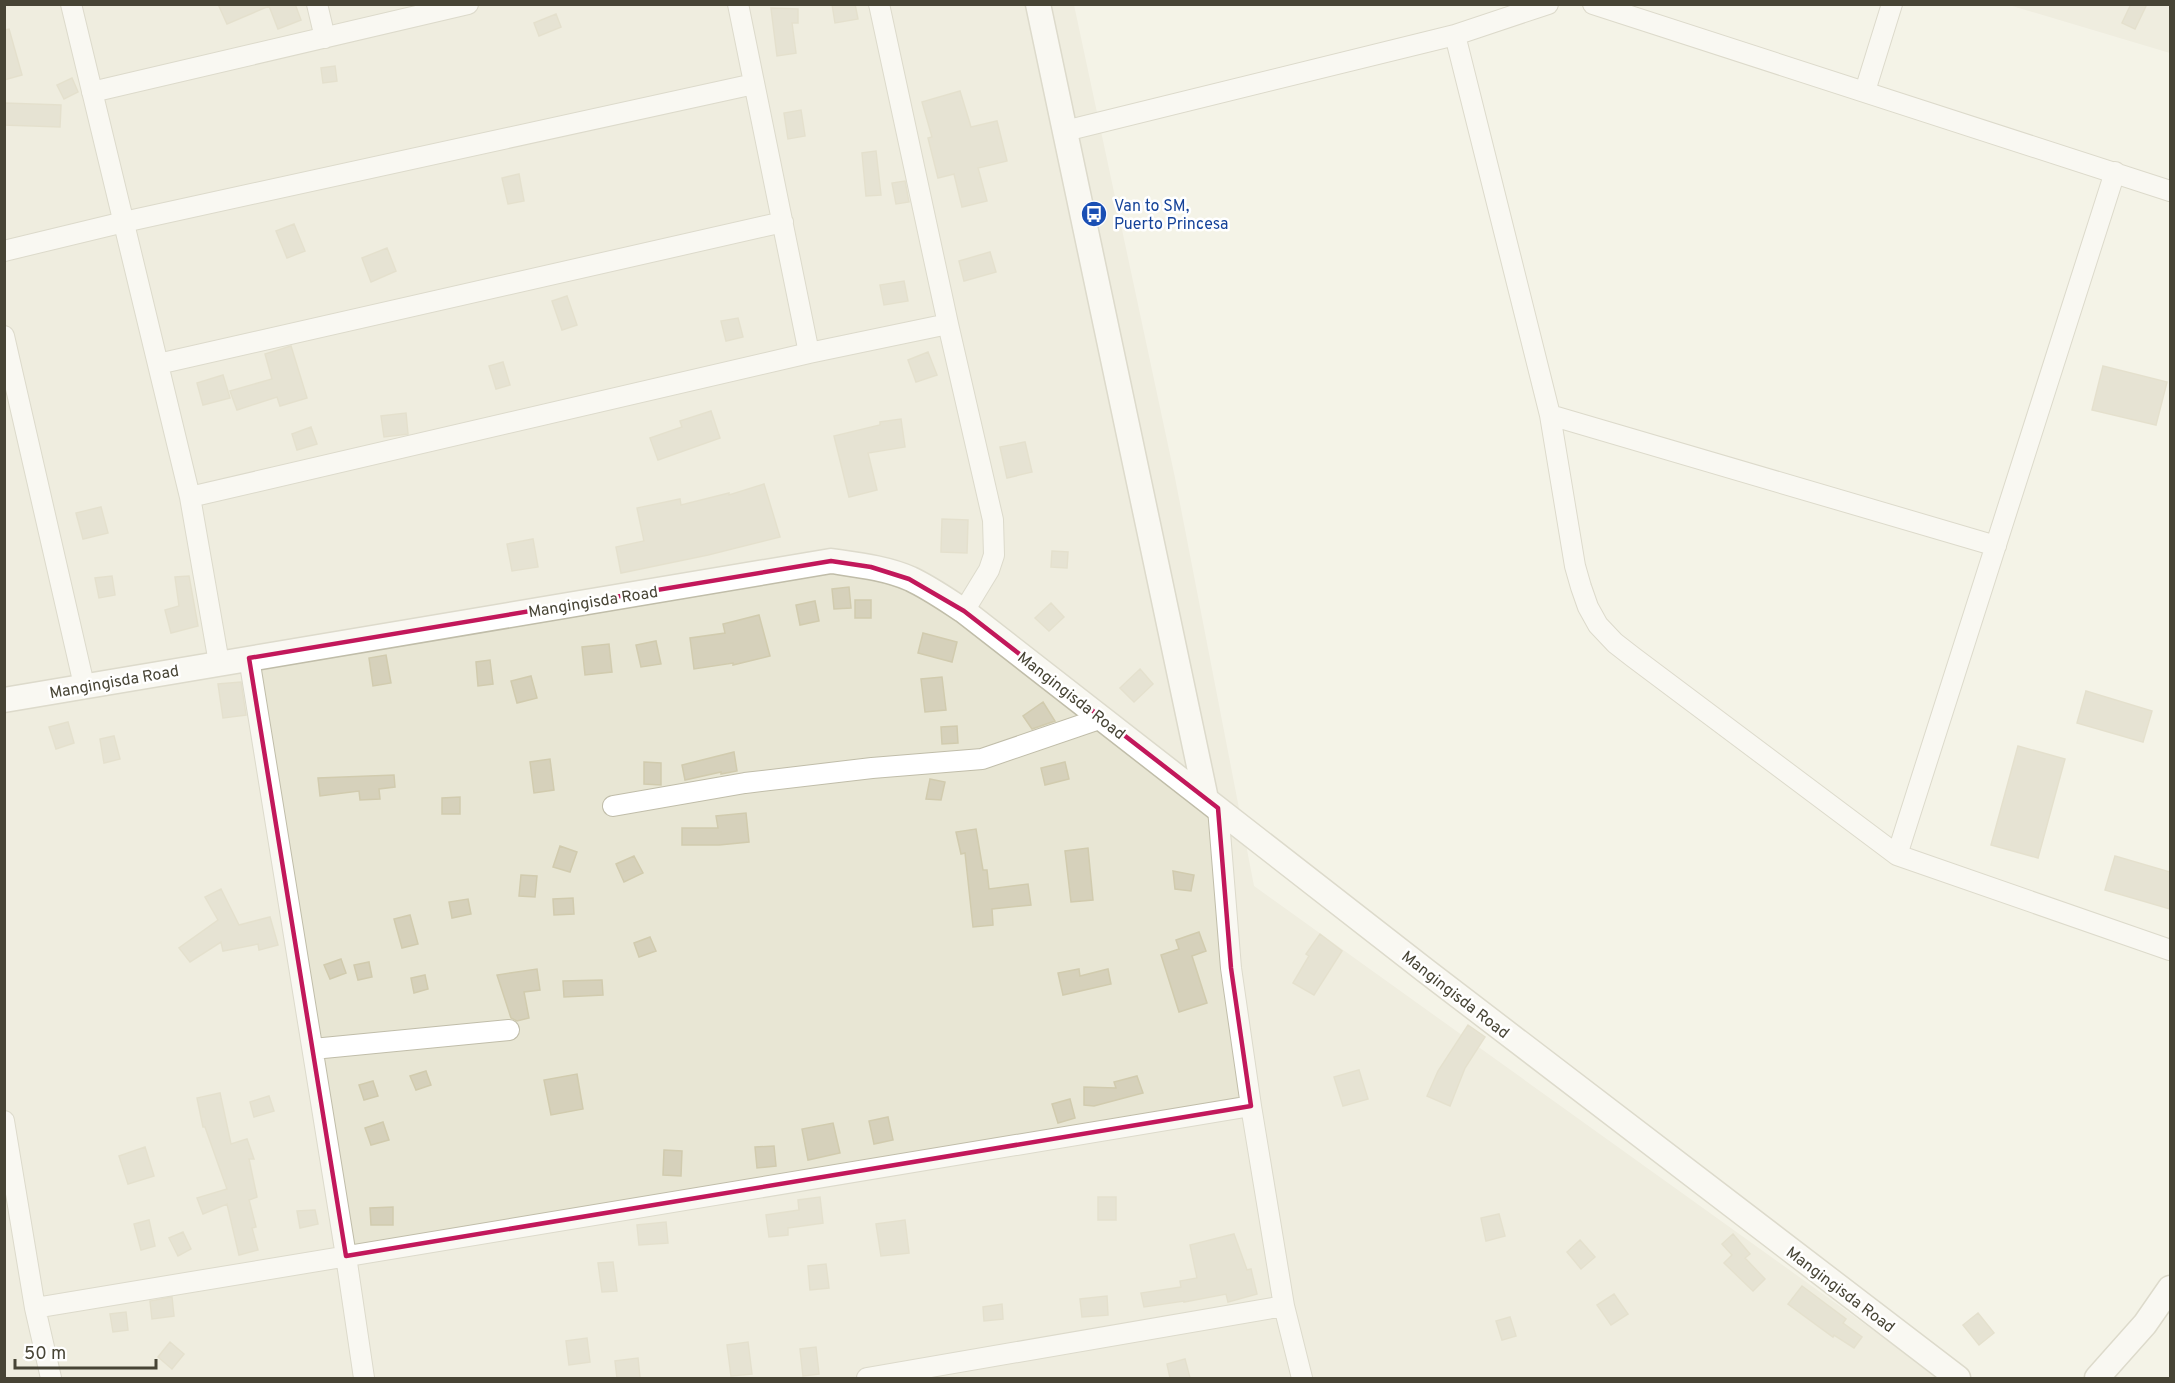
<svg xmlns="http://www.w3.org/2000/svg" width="2175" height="1383" viewBox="0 0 2175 1383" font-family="Overpass,sans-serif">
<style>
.residential{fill:#e8e6d4}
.building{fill:#d6d1bb;stroke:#d1cbae;stroke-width:1.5}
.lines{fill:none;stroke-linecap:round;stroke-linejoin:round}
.minor-casing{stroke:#c0bda9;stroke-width:22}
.tertiary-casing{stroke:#c0bda9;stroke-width:27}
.minor{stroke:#fff;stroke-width:20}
.tertiary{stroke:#fff;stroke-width:24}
.marked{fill:none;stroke:#c2185b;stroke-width:4.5;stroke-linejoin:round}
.labels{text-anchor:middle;stroke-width:5;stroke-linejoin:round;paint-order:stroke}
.transit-label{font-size:16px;fill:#164399;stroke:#fff;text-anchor:start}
.street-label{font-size:16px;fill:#474435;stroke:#fff}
</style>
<rect width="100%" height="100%" fill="#f4f3e7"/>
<!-- residential -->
<path class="residential" d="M5,4l1069,1 101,473 79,408 686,492h-1935z
M2009,5h161v48z"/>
<!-- building -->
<path class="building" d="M218,4h77l6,16 -23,9 -9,-23 -42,18z
M832,4h23l3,15 -23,4z
M2131,4h16l-12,25 -13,-6z
M771,8l27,1v14h-6l4,30 -19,3z
M556,14l5,13 -22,9 -5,-13z
M9,29l13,46 -18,5v-50z
M335,66l2,15 -14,2 -2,-15z
M72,78l6,14 -14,7 -7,-14z
M960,91l11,36 26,-6 10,40 -29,7 9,33 -25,6 -8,-33 -16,4 -10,-40 4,-1 -10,-35z
M4,103l57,2 -1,22 -56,-2z
M801,110l4,26 -17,3 -4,-26z
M876,151l5,44 -15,1 -4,-43z
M519,174l5,27 -16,3 -6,-26z
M905,181l4,21 -13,2 -4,-21z
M294,224l11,27 -18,7 -11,-27z
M387,248l9,23 -25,11 -9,-24z
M990,252l6,20 -32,9 -5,-20z
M904,281l4,20 -24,4 -4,-20z
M567,296l10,29 -15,5 -10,-29z
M738,318l5,19 -17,4 -5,-20z
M291,346l16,52 -27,8 -3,-9 -40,13 -7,-19 42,-12 -7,-25z
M928,352l9,23 -21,7 -8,-22z
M503,362l7,23 -14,4 -7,-23z
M2103,366l64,16 -11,43 -64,-15z
M223,375l7,23 -27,7 -6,-22z
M711,411l9,27 -62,22 -8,-22 32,-11 -2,-6z
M406,413l2,21 -24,3 -3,-21z
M901,419l4,28 -37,6 9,37 -28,7 -15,-61 46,-11v-3z
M311,427l6,17 -20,6 -5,-16z
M1025,442l7,30 -25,6 -7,-31z
M764,484l16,53 -72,18 -87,18 -5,-26 28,-6 -7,-33 43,-9 1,6 48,-12v2z
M101,507l7,26 -25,6 -7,-26z
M942,519l26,1 -1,33 -26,-1z
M533,539l5,28 -26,4 -5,-27z
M1052,551l16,1 -1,16 -16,-1z
M112,576l3,19 -16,3 -4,-20z
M189,576l9,50 -27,7 -6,-23 14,-4 -4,-29z
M849,587l2,21 -17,1 -2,-20z
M855,600h16v18h-16z
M815,601l4,20 -19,4 -4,-20z
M1051,603l13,14 -15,14 -14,-13z
M759,615l11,41 -37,9v-2l-39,6 -4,-31 35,-5 -2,-9z
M923,633l34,9 -5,20 -34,-9z
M656,641l5,23 -20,3 -5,-22z
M609,644l3,28 -27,3 -3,-28z
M386,655l5,28 -18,3 -4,-28z
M490,660l3,24 -15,2 -2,-24z
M1140,669l13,15 -19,18 -14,-14z
M531,676l6,22 -20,5 -6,-22z
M942,677l4,33 -21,2 -4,-33z
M241,682l5,33 -23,3 -5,-34z
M2086,691l66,20 -9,31 -66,-19z
M1043,702l12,19 -23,8 -9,-13z
M68,722l6,21 -18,6 -7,-22z
M957,726l1,17 -16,1 -1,-17z
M114,736l6,23 -16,4 -4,-24z
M2018,746l47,13 -27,99 -47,-13z
M734,752l3,19 -16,3v-2l-36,8 -3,-15z
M550,759l4,31 -20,3 -4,-31z
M644,762l17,1v22l-17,-1z
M1065,762l4,17 -24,6 -4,-17z
M394,775l1,12 -16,2 1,10 -20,1 -1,-9 -39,5 -2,-18z
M930,779l15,3 -4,18 -15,-1z
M460,797v17h-18v-16z
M746,813l3,29 -30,3h-37v-17h36l-2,-12z
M976,829l7,41h4l2,19 39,-5 3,21 -39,4 1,16 -20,2 -8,-74 -4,1 -5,-22z
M560,846l17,6 -7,20 -17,-5z
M1088,848l5,52 -22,2 -6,-51z
M634,856l9,17 -19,9 -8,-18z
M2115,856l55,16v37l-65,-19z
M1173,871l21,4 -3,16 -16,-2z
M521,875l16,1 -2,21 -16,-1z
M221,889l18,36 31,-8 8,28 -19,5 -1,-6 -35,7 -2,-9 -31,20 -11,-14 39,-28 -13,-23z
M573,898l1,16 -20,1 -1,-16z
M468,899l3,15 -19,4 -3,-16z
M410,915l8,29 -16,4 -8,-29z
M1199,932l7,19 -14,5 15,47 -28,9 -18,-57 18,-6 -3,-9z
M1320,934l22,17 -28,44 -21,-12 16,-27 -3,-2z
M650,937l6,14 -17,6 -5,-14z
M341,959l5,14 -16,6 -6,-14z
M369,962l3,15 -14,3 -4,-15z
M537,969l3,21 -16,2 5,26 -12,3 -6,-3 -14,-43z
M1079,969l1,7 28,-7 3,15 -48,11 -5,-22z
M425,975l3,14 -14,4 -3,-15z
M602,980l1,15 -39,2 -1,-16z
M1468,1025l17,12 -20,31 -15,38 -23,-10 11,-25z
M1359,1070l9,29 -25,7 -9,-29z
M426,1071l5,14 -15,5 -6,-14z
M577,1074l6,35 -32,6 -7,-35z
M1137,1076l6,17 -49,13 -10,-1v-18l32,1 -2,-6z
M373,1081l5,15 -14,4 -5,-15z
M220,1093l11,51 16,-5 7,20h-5l8,38 -8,3 7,27 -4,1 6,22 -19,5 -12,-51 -24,10 -6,-16 30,-9 -22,-62h-2l-6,-29z
M269,1096l5,15 -20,6 -4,-15z
M1070,1099l5,19 -17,5 -6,-19z
M888,1117l5,23 -19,4 -5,-23z
M383,1122l6,18 -18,5 -6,-17z
M833,1123l7,30 -32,7 -6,-31z
M774,1146l2,20 -19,2 -2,-21z
M145,1147l9,29 -26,8 -9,-28z
M664,1150l18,1 -1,25 -18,-1z
M820,1197l3,26 -35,5v7l-19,2 -3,-22 33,-5 -1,-10z
M1098,1197h18v23h-18z
M393,1207v18h-22l-1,-17z
M315,1210l3,14 -18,4 -3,-17z
M1499,1214l6,22 -19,5 -5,-23z
M149,1220l6,26 -14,4 -7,-26z
M905,1220l4,33 -28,3 -5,-32z
M666,1222l2,21 -29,2 -2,-20z
M183,1232l8,17 -13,7 -9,-18z
M1234,1234l13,36 4,-1 6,25 -29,8 -2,-8 -42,8v-1l-40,6 -3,-14 40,-6 -1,-6 17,-3 -7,-33z
M1733,1234l17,20 -5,4 20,21 -12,12 -29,-28 8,-8 -10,-11z
M1580,1240l15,17 -14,12 -14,-17z
M613,1262l4,29 -15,1 -4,-29z
M826,1264l3,24 -19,2 -2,-24z
M1802,1286l44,33 -3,4 19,14 -8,11 -20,-13 -1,2 -45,-33z
M1614,1294l14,20 -17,11 -14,-20z
M1107,1296l1,19 -26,2 -2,-18z
M172,1297l2,19 -22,3 -2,-18z
M1002,1304l1,15 -19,2 -1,-14z
M126,1312l2,18 -15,2 -3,-18z
M1978,1313l16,20 -15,12 -16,-20z
M1510,1317l6,19 -14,4 -6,-19z
M587,1338l3,24 -21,3 -3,-24z
M170,1342l14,12 -12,15 -14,-12z
M748,1342l4,32 -21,2 -4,-31z
M816,1347l3,27 -16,2 -3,-27z
M638,1358l2,20h-23l-2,-17z
M1185,1359l5,19h-20l-3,-14z"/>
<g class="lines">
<!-- minor casing -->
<g class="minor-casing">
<path id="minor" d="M71,4l119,493 29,166
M317,4l8,34
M738,4l71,349
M879,4l69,320 45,196 1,35 -5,15 -25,41
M1593,4l577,187
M1455,35l95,380 25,151 6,21 7,20 10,18 17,18 18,14 264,198 273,95
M1865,91l27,-87
M92,92l376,-88
M1065,131l390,-96 93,-31
M4,251l120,-29 630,-138
M4,336l80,349
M158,364l625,-142
M1550,415l446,131
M190,497l619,-144 139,-29
M249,658l97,598 18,122
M613,806l132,-23 127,-15 110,-9 120,-41
M1218,808l13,160 20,138 33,200 18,72
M1897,855l218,-683
M313,1049l196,-19
M4,1121l31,187 16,70
M35,1308l1216,-202
M867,1378l417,-72"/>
</g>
<!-- tertiary casing -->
<g class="tertiary-casing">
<path id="tertiary" d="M1038,4l168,795
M4,700l827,-139c27,4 55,7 80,18 19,9 36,21 53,32l462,360 532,407
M2097,1378l48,-54 25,-36"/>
</g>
<!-- minor -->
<use href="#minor" class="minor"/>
<!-- tertiary -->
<use href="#tertiary" class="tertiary"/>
</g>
<!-- marked area -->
<path d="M0 0H2175V1383H0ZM831,561l40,6 38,12 55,32 254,197 13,160 20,138 -905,150 -97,-598z" fill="#f4f3e7" fill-opacity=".55" fill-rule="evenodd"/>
<path class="marked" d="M831,561l40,6 38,12 55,32 254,197 13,160 20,138 -905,150 -97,-598z"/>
<!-- icons -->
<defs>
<g id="bus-disc" transform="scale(1.35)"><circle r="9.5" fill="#1a4fb4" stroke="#fff"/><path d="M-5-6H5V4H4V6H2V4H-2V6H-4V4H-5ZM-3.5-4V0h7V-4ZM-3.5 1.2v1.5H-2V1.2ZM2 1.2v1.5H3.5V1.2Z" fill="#fff"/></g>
</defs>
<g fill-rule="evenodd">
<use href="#bus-disc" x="1094" y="214"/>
</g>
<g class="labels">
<!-- transit labels -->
<g class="transit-label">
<text x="1114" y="211">Van to SM,<tspan x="1114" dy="18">Puerto Princesa</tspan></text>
</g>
<!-- street labels -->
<g class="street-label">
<text transform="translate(593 601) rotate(-9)" y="6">Mangingisda Road</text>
<text transform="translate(114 681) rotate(-10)" y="6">Mangingisda Road</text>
<text transform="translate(1072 695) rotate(38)" y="6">Mangingisda Road</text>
<text transform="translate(1456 994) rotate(38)" y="6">Mangingisda Road</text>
<text transform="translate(1841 1289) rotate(37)" y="6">Mangingisda Road</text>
</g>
</g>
<!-- border -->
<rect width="2175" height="1383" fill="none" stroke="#474435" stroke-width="12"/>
<!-- scale -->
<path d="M15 1359v9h141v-9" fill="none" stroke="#474435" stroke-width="3"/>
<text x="24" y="1359" font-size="18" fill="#474435" stroke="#ffffff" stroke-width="4.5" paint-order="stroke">50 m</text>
</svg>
